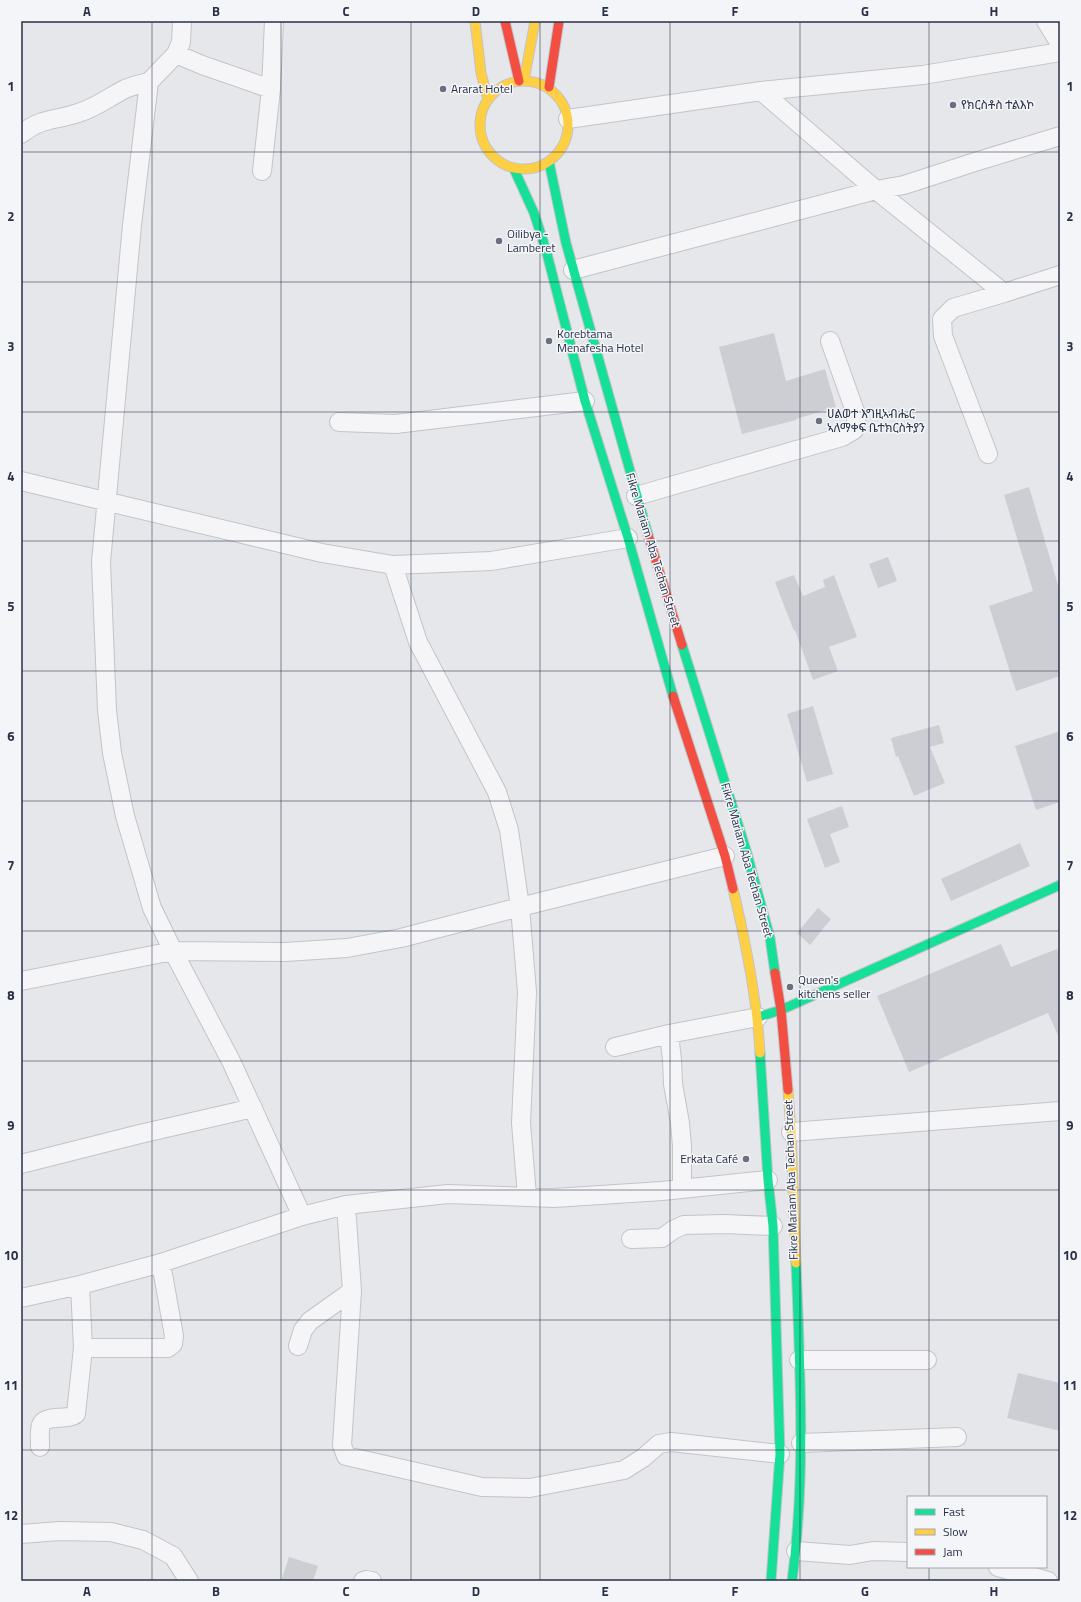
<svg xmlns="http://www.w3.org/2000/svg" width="1081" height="1602" viewBox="0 0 1081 1602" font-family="'Titillium Web','Noto Sans Ethiopic',sans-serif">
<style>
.building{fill:#ccced3}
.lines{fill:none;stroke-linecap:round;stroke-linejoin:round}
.street-casing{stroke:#c2c4c9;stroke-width:20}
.fast-casing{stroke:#c2c4c9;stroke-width:11}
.slow-casing{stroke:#c2c4c9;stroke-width:11}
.jam-casing{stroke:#c2c4c9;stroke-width:11}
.street{stroke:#f5f5f7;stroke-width:18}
.fast{stroke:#16e098;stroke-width:9}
.slow{stroke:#ffcf43;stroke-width:9}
.jam{stroke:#f24e42;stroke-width:9}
.grid{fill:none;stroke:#293047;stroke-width:1;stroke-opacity:0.55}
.poi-dot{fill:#6b7080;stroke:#f4f5f9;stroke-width:1.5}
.labels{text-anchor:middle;stroke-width:3;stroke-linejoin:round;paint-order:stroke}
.poi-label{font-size:12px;fill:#293047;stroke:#f4f5f9;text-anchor:start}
.street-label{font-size:12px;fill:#293047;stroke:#f4f5f9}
.neatline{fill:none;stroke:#293047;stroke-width:1.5}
.grid-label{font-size:13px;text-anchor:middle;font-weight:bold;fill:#293047}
</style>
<rect width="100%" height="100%" fill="#e5e7eb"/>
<!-- building -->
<path class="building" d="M774,333l12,48 39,-12 11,38 -40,12v1l-54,14 -23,-87z
M1029,487l31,105v84l-44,15 -27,-85 44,-15 -29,-96z
M888,557l9,24 -19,7 -9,-24z
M794,575l9,21 22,-9 -2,-7 11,-5 23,62 -28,10 9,24 -25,9 -18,-50 -1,1 -19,-49z
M813,706l20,68 -26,8 -20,-68z
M939,725l5,18 -14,4 15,36 -31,13 -16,-40 -2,1 -5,-19z
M1060,731v71l-24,8 -21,-64z
M842,806l7,21 -19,7 10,28 -15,6 -18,-49z
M1020,843l10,23 -79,35 -10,-22z
M818,908l13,11 -21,26 -13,-12z
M1001,944l10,23 46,-18 3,8v83l-12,-27 -139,59 -32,-76z
M1018,1373l42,10v48l-53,-13z
M289,1557l29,9 -5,15h-32z"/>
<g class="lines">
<!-- street casing -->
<g class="street-casing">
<path id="street" d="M1046,21l14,23
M176,54l26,11 69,24 3,-68
M149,82l27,-28 5,-12 1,-21
M761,91l115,99 128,103 56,-18
M568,119l193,-28 162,-16 137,-23
M21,134c22,-17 33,-13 57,-21 18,-5 31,-16 47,-24 7,-3 16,-5 24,-7l-17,143 -31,337 6,148 5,43 13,63 27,92 21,43 58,110 71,155
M262,171l9,-82
M573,270l303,-80 28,-5 74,-24 82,-25
M339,422l57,2 189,-23
M988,454l-45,-118 -1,-17 11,-11 51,-15
M21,481l301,72 71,12 98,-4 137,-23
M636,496l206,-59 12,-7 3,-13 -27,-76
M393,565l25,77 79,150 12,38 11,77 7,85 -6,131 6,73
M21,981l152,-30 112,1 62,-4 54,-10 119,-31 205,-51
M669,1034l3,26 1,24 7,39 2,23v43
M615,1047l54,-13 89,-17
M791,1132l269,-21
M21,1164l119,-30 113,-26
M346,1205l6,86 -10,154 4,11 136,31 48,1 94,-18 19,-12 16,-14 12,-2 109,12
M631,1239l31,-1 11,-8 11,-5 40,-1 49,2
M80,1285l3,63h85l5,-4 1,-8 -13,-73
M21,1298l59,-13 81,-22 141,-47 44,-11 102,-11 106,4 108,-7 106,-11
M298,1346l5,-16 7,-9 42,-30
M799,1360h128
M801,1443l156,-6
M40,1447c0,-7 -1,-16 1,-22 4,-11 26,-4 35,-11l7,-66
M21,1534l38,-3 52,1 32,8 30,16 16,25
M796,1551l54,4 23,-4 35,1
M998,1567l50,14
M363,1581l3,-1 6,1"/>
</g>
<!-- fast casing -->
<g class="fast-casing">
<path id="fast" d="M549,162l17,81 82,292
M514,169l20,44 12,37 39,151 43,137 45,158
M682,645l64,205 24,88 5,35
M758,1017l23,-7 279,-125
M760,1053l8,127 5,46 7,228 -9,127
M792,1581c14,-105 8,-212 4,-318"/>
</g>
<!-- slow casing -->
<g class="slow-casing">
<path id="slow" d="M475,21l6,52 7,27
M480 125a44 44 0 1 1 88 0a44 44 0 1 1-88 0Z
M524,81l11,-60
M733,889c13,54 24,108 27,164
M788,1090l3,42 5,131"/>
</g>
<!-- jam casing -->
<g class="jam-casing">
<path id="jam" d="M505,21l14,60
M549,87l10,-66
M648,535l34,110
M673,696l52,160 8,33
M775,973l6,37 7,80"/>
</g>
<!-- street -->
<use href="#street" class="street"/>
<!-- fast -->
<use href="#fast" class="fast"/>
<!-- slow -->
<use href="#slow" class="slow"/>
<!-- jam -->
<use href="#jam" class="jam"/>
</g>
<!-- grid -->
<path class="grid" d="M152,21v1560M281,21v1560M411,21v1560M540,21v1560M670,21v1560M800,21v1560M929,21v1476M21,152h1039M21,282h1039M21,412h1039M21,541h1039M21,671h1039M21,801h1039M21,931h1039M21,1061h1039M21,1190h1039M21,1320h1039M21,1450h1039M929,1567v14"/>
<!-- markers -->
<g class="poi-dot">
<circle cx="443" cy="89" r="4"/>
<circle cx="953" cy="105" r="4"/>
<circle cx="499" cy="241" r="4"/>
<circle cx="549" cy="341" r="4"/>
<circle cx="819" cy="421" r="4"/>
<circle cx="790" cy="987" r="4"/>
<circle cx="746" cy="1159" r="4"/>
</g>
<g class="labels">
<!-- poi labels -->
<g class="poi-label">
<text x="451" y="93">Ararat Hotel</text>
<text x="961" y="109">የክርስቶስ ተልእኮ</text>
<text x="507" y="238">Oilibya -<tspan x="507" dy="14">Lamberet</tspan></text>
<text x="557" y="338">Korebtama<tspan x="557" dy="14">Menafesha Hotel</tspan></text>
<text x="827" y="418">ሀልወተ እግዚኣብሔር<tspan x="827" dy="14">ኣለማቀፍ ቤተክርስትያን</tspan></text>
<text x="798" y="984">Queen's<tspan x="798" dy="14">kitchens seller</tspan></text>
<text x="738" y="1163" text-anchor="end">Erkata Café</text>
</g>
<!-- street labels -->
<g class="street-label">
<text transform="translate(653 550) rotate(73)" y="4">Fikre Mariam Aba Techan Street</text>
<text transform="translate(747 860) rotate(74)" y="4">Fikre Mariam Aba Techan Street</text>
<text transform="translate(791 1180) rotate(-92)" y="4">Fikre Mariam Aba Techan Street</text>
</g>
</g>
<!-- border -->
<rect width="1081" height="1602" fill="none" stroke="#f4f5f9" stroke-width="44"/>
<!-- legend -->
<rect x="907" y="1496" width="140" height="72" fill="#f4f5f9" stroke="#a3a6b2"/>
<rect x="915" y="1509" width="20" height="6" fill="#16e098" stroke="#a3a6b2"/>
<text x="943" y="1516" font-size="12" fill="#293047">Fast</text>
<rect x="915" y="1529" width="20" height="6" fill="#ffcf43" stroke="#a3a6b2"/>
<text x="943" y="1536" font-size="12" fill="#293047">Slow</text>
<rect x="915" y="1549" width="20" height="6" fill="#f24e42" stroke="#a3a6b2"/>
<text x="943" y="1556" font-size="12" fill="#293047">Jam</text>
<rect x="22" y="22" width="1037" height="1558" class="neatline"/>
<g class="grid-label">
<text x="87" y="16">A</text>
<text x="216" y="16">B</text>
<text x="346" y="16">C</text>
<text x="476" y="16">D</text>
<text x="605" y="16">E</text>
<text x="735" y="16">F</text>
<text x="865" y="16">G</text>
<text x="994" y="16">H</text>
<text x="11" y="91">1</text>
<text x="1070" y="91">1</text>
<text x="11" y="221">2</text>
<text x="1070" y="221">2</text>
<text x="11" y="351">3</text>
<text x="1070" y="351">3</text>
<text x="11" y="481">4</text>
<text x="1070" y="481">4</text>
<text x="11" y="611">5</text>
<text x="1070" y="611">5</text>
<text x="11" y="741">6</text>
<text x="1070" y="741">6</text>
<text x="11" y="870">7</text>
<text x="1070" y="870">7</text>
<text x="11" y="1000">8</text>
<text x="1070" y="1000">8</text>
<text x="11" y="1130">9</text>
<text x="1070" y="1130">9</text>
<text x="11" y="1260">10</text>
<text x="1070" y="1260">10</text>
<text x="11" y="1390">11</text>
<text x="1070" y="1390">11</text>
<text x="11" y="1520">12</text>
<text x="1070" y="1520">12</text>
<text x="87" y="1596">A</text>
<text x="216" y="1596">B</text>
<text x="346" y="1596">C</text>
<text x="476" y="1596">D</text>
<text x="605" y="1596">E</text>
<text x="735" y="1596">F</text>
<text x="865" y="1596">G</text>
<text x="994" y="1596">H</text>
</g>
</svg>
